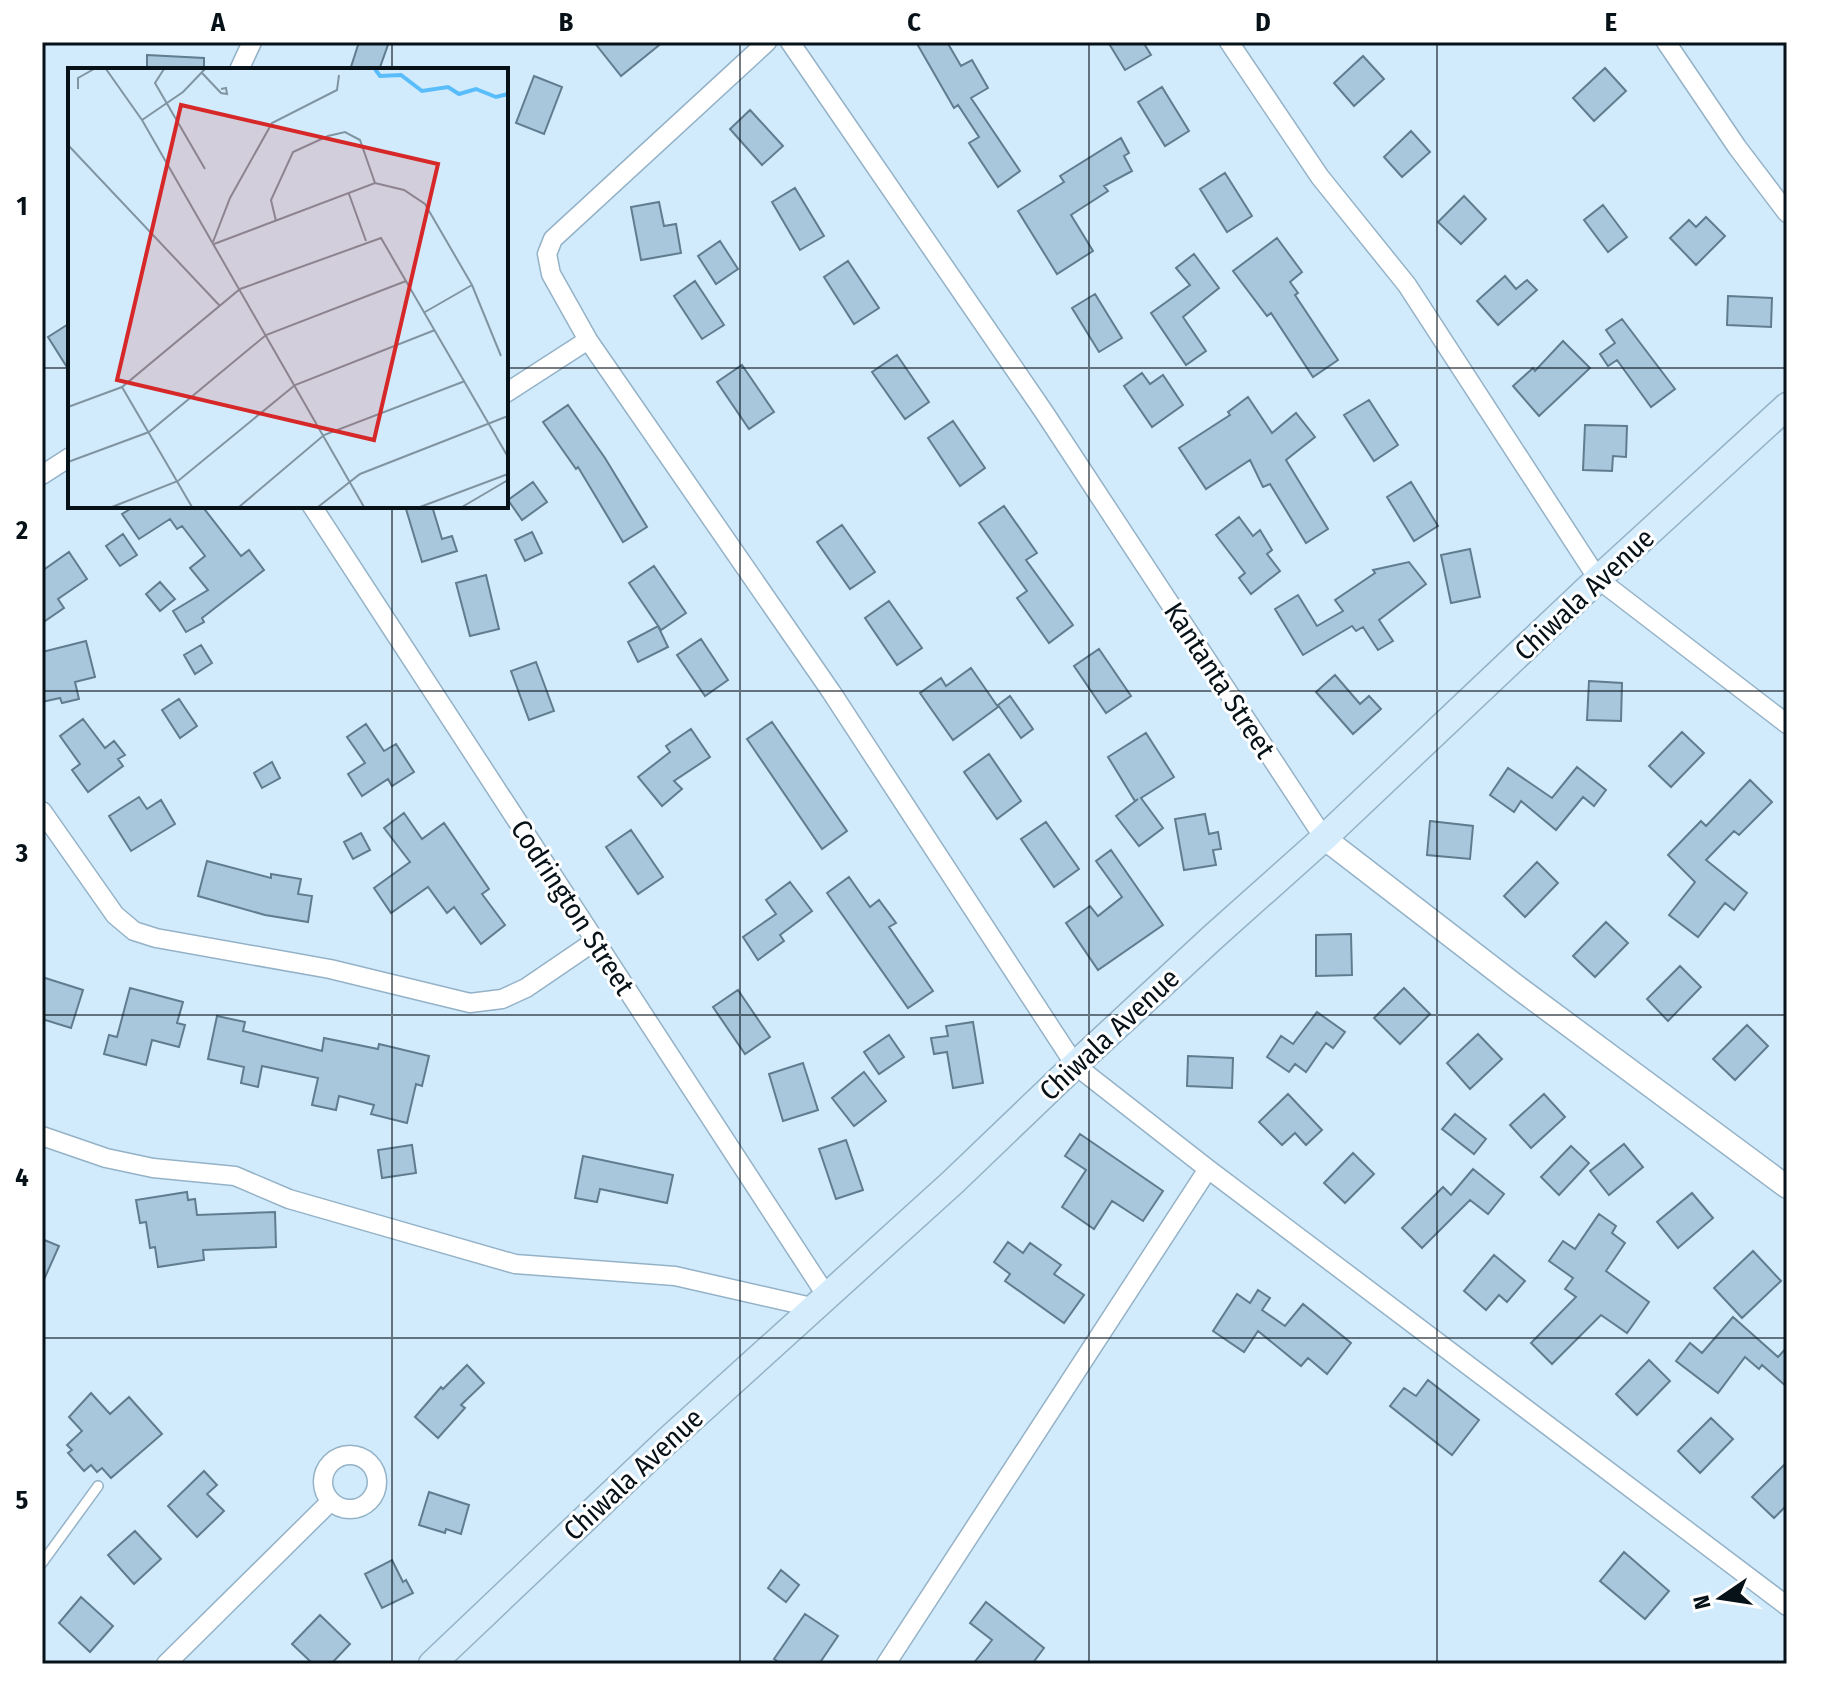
<svg xmlns="http://www.w3.org/2000/svg" width="1829" height="1706" viewBox="0 0 1829 1706" font-family="'Fira Sans Condensed',sans-serif">
<style>
.building{fill:#a8c6dc;stroke:#607c8f;stroke-width:2}
.lines{fill:none;stroke-linecap:round;stroke-linejoin:round}
.service-casing{stroke:#94b2c7;stroke-width:12}
.minor-casing{stroke:#94b2c7;stroke-width:21}
.tertiary-casing{stroke:#94b2c7;stroke-width:25}
.secondary-casing{stroke:#94b2c7;stroke-width:29}
.service{stroke:#fff;stroke-width:9}
.minor{stroke:#fff;stroke-width:18}
.tertiary{stroke:#fff;stroke-width:22}
.secondary{stroke:#d4ecfb;stroke-width:26}
.grid{fill:none;stroke:#061118;stroke-width:2;stroke-opacity:0.55}
.labels{text-anchor:middle;stroke-width:6;stroke-linejoin:round;paint-order:stroke}
.street-label{font-size:28px;fill:#061118;stroke:#fff}
.inset-river{fill:none;stroke:#5abdfb;stroke-width:4}
.inset-road{fill:none;stroke:#8094a1;stroke-width:2}
.view{fill:#d62828;fill-opacity:0.15;stroke:#d62828;stroke-width:4}
.inset-edge{fill:none;stroke:#061118;stroke-width:4}
.neatline{fill:none;stroke:#061118;stroke-width:3}
.grid-label{font-size:26px;text-anchor:middle;font-weight:bold;fill:#061118}
</style>
<rect width="100%" height="100%" fill="#d2ebfc"/>
<!-- building -->
<path class="building" d="M359,42h30l-10,28h-29z
M594,42h69l-42,34z
M916,42h31l14,24 11,-6 16,28 -17,10 49,73 -22,16 -29,-44 10,-6 -21,-32 -4,3z
M1108,42h35l8,13 -26,15z
M147,55l57,3v12h-57z
M1363,56l21,23 -30,27 -20,-23z
M1605,68l21,23 -32,30 -21,-23z
M534,76l28,11 -18,47 -28,-11z
M1162,87l27,44 -24,15 -27,-44z
M750,110l33,36 -21,19 -32,-36z
M1411,131l19,21 -28,25 -18,-20z
M1121,138l8,15 -5,3 8,15 -28,15 4,5 -37,24 22,36 -36,23 -39,-63 46,-29 -4,-6z
M1225,173l27,43 -25,16 -27,-43z
M795,188l29,48 -24,14 -28,-48z
M1464,196l22,23 -25,25 -23,-22z
M659,202l5,24 12,-2 5,29 -40,7 -10,-53z
M1603,205l24,32 -19,15 -24,-32z
M1706,217l19,19 -29,29 -26,-27 19,-18 7,7z
M1277,238l25,34 -12,10 8,11 -3,2 43,65 -25,17 -42,-64 -4,3 -34,-45z
M720,241l18,28 -22,15 -18,-28z
M1194,254l25,34 -36,29 23,34 -20,14 -35,-52 39,-28 -14,-17z
M848,261l31,47 -25,16 -30,-47z
M1505,276l11,13 11,-9 10,10 -39,35 -21,-24z
M695,281l29,44 -22,14 -28,-43z
M1095,294l27,44 -23,14 -27,-44z
M1728,296l44,2 -1,29 -44,-2z
M1622,319l53,70 -24,18 -34,-47 -9,6 -8,-12 15,-11 -9,-13z
M70,323v49l-22,-35z
M1563,341l27,27 -51,48 -26,-30 20,-18 2,3z
M897,355l32,47 -24,17 -33,-47z
M742,365l32,47 -25,17 -32,-47z
M1142,373l8,11 13,-9 20,30 -31,22 -28,-41z
M1248,397l24,36 24,-20 19,24 -29,23 42,69 -22,14 -36,-59 -7,3 -13,-27 -44,29 -27,-41 51,-33 -2,-3z
M1369,400l29,45 -24,16 -30,-46z
M568,405l37,53 42,69 -24,15 -45,-75 -2,2 -33,-47z
M953,421l32,47 -25,18 -32,-48z
M1585,425l42,1 -1,31 -13,-1 -1,15 -29,-1z
M533,482l14,20 -25,18 -14,-20z
M1411,482l27,44 -24,15 -27,-44z
M135,506h67l39,50 8,-6 15,20 -62,48 2,4 -18,10 -13,-21 35,-21 -18,-22 15,-12 -23,-30 -5,3 -7,-10 -31,20 -17,-25z
M417,506h15l10,33 10,-3 5,15 -35,11 -16,-53z
M1004,506l33,47 -11,7 47,65 -24,18 -32,-45 10,-7 -48,-68z
M1239,517l14,19 7,-6 12,20 -5,4 13,17 -29,23 -12,-16 6,-5 -29,-38z
M842,525l33,47 -25,17 -33,-47z
M532,532l10,21 -17,8 -10,-21z
M123,534l14,21 -17,11 -14,-20z
M1470,549l10,48 -29,6 -10,-48z
M69,552l18,27 -29,20 6,9 -22,15v-52z
M1409,562l17,22 -47,36 14,21 -15,9 -15,-23 -7,4 -4,-5 -49,29 -28,-46 23,-14 19,31 26,-15 -8,-11 40,-27 -2,-3z
M654,566l32,47 -25,17 -32,-47z
M486,575l13,54 -29,7 -14,-53z
M160,582l15,17 -15,12 -14,-17z
M889,601l33,47 -25,17 -32,-47z
M658,626l10,21 -30,15 -10,-20z
M701,639l27,41 -23,16 -28,-41z
M86,641l9,36 -20,5 4,17 -17,4 -2,-5 -18,4v-50z
M201,645l11,18 -17,11 -11,-19z
M1099,649l32,47 -25,17 -32,-47z
M536,662l18,49 -25,9 -18,-49z
M971,668l27,39 -45,33 -33,-47 21,-15 5,8z
M1335,675l25,29 9,-8 12,13 -28,25 -37,-42z
M1589,681l33,2 -1,38 -34,-1z
M1010,696l23,33 -12,9 -23,-33z
M179,699l18,27 -17,12 -18,-28z
M83,719l22,29 9,-7 11,14 -7,4 5,7 -35,26 -16,-22 8,-6 -20,-28z
M772,722l75,109 -25,18 -75,-110z
M366,724l18,27 12,-7 18,28 -22,14 -4,-7 -26,17 -14,-22 17,-11 -18,-26z
M691,729l19,28 -36,24 8,8 -20,17 -24,-29 32,-25 -4,-6z
M1682,732l22,21 -33,34 -22,-21z
M1146,733l28,44 -33,21 22,30 -24,18 -23,-30 22,-17 -3,2 -27,-44z
M989,754l32,47 -24,18 -33,-47z
M272,762l8,16 -18,10 -8,-15z
M1577,767l29,23 -12,16 -11,-9 -27,33 -35,-29 -7,11 -24,-17 18,-27 44,30z
M1750,780l22,22 -33,33 -5,-4 -28,29 41,33 -13,17 -9,-7 -27,34 -29,-22 26,-33 -27,-27 33,-34 5,5z
M139,797l8,12 14,-9 14,24 -44,27 -22,-35z
M404,813l18,26 22,-16 45,66 -7,5 23,31 -24,19 -27,-37 -7,6 -19,-26 -37,26 -17,-25 36,-26 -26,-34z
M1205,814l4,20 9,-2 3,17 -8,1 3,15 -32,5 -9,-51z
M1430,821l43,5 -3,33 -43,-4z
M1046,822l33,47 -25,18 -33,-48z
M631,830l32,47 -25,17 -32,-47z
M361,833l9,17 -17,9 -9,-17z
M1111,850l52,75 -65,45 -32,-47 24,-17 8,10 24,-19 -26,-36z
M207,861l64,17v-4l30,5 -3,15 14,2 -4,26 -43,-7 -67,-19z
M1537,862l21,21 -33,34 -21,-21z
M849,877l21,30 9,-7 17,23 -7,4 44,64 -25,17 -81,-115z
M790,882l22,29 -32,24 4,6 -26,19 -15,-23 33,-23 -10,-14z
M1606,922l22,21 -33,34 -22,-21z
M1351,934l1,41 -36,1v-41z
M1680,966l21,21 -33,34 -21,-22z
M42,977l41,13 -12,38 -29,-9z
M130,988l53,14 -6,21 8,2 -6,22 -27,-7 -6,25 -42,-11 5,-19 8,2z
M1404,988l26,26 -30,30 -26,-26z
M738,990l32,47 -25,17 -32,-47z
M1317,1012l28,20 -12,16 -7,-5 -20,29 -11,-8 -6,8 -22,-15 14,-21 12,8z
M217,1016l28,6 -2,9 79,20 2,-13 54,11 1,-5 50,12 -7,30 -6,-2 -9,39 -36,-9 3,-9 -35,-9 -3,14 -24,-5 6,-27 -56,-12 -4,21 -17,-4 3,-16 -36,-8z
M973,1022l10,61 -30,5 -6,-36 -13,2 -3,-16 17,-2 -2,-10z
M1747,1025l21,21 -33,34 -22,-21z
M1478,1034l24,25 -32,30 -23,-26z
M889,1035l15,22 -25,17 -15,-22z
M1188,1056l45,2 -1,30 -45,-2z
M803,1063l15,47 -35,11 -14,-47z
M864,1072l22,29 -32,25 -22,-28z
M1288,1094l34,36 -16,15 -11,-12 -13,12 -23,-23z
M1544,1094l21,23 -34,31 -21,-23z
M1455,1114l31,25 -12,15 -32,-25z
M1080,1134l83,57 -20,30 -31,-20 -18,28 -32,-22 24,-37 -21,-14z
M846,1140l17,50 -27,9 -17,-50z
M1624,1144l19,23 -34,28 -19,-24z
M412,1145l4,28 -34,5 -4,-28z
M1571,1146l18,17 -30,32 -18,-18z
M1353,1153l21,21 -29,29 -21,-20z
M583,1156l90,19 -6,28 -67,-14 -3,13 -22,-4z
M1473,1169l31,25 -16,20 -18,-14 -48,48 -20,-20 41,-41 8,8z
M187,1192l1,8 7,-1 2,16 78,-3 1,35 -73,3 1,10 -46,7 -3,-20 -5,1 -4,-26 -6,1 -4,-23z
M1692,1193l21,25 -35,30 -21,-26z
M1599,1214l17,12 -4,7 13,10 -19,28 43,31 -22,31 -26,-18 -49,49 -21,-21 45,-46 -11,-8 8,-11 -24,-17 14,-20 12,8z
M42,1239l17,7 -17,38z
M1008,1242l15,11 7,-10 31,22 -7,9 30,21 -20,28 -59,-42 5,-7 -16,-12z
M1753,1251l28,30 -39,37 -28,-30z
M1494,1255l31,26 -18,21 -8,-7 -13,15 -22,-19z
M1258,1290l12,8 -8,12 23,16 18,-22 48,39 -24,31 -19,-16 -7,8 -43,-35 -14,21 -31,-21 24,-37 13,9z
M1733,1317l45,40 9,-10v40l-25,-22 -3,4 -14,-12 -27,36 -42,-32 14,-18 12,10z
M1649,1360l21,21 -33,34 -21,-21z
M467,1365l17,18 -23,22 4,3 -27,30 -23,-21 26,-30 2,2z
M1428,1380l51,40 -27,35 -62,-49 14,-18 12,8z
M91,1393l19,21 19,-17 33,37 -51,44 -9,-10 -5,4 -6,-7 -7,6 -16,-18 4,-3 -5,-5 15,-14 -13,-14z
M1711,1418l22,21 -33,34 -22,-22z
M1787,1462v43l-13,13 -22,-21z
M204,1471l13,14 -10,9 17,17 -27,26 -29,-31z
M429,1492l40,13 -8,29 -15,-5 -1,4 -26,-8z
M135,1531l26,28 -27,25 -26,-29z
M1624,1552l45,39 -24,28 -45,-38z
M392,1560l11,22 3,-2 7,13 -31,15 -17,-34z
M781,1570l18,15 -13,17 -18,-14z
M81,1597l32,29 -23,26 -31,-29z
M986,1602l58,46 -12,16h-59l19,-24 -22,-17z
M805,1614l33,22 -19,28h-37l-8,-5z
M320,1615l30,29 -19,20h-18l-21,-20z"/>
<g class="lines">
<!-- service casing -->
<g class="service-casing">
<path id="service" d="M42,1563l56,-77"/>
</g>
<!-- minor casing -->
<g class="minor-casing">
<path id="minor" d="M767,42l-214,197 -6,15 4,20 37,66 244,353 243,372 133,104 579,437
M790,42l254,370 280,426
M1229,42l91,135 87,108 191,294 189,145
M1666,42l71,105 50,66
M239,70l13,-28
M506,393l82,-53
M42,475l28,-18
M312,506l516,792
M42,811l73,104 19,16 22,7 174,31 140,34 32,-4 24,-11 69,-47
M42,1136l64,22 47,10 82,8 54,23 226,65 160,12 141,32
M323 1482a27 27 0 1 1 54 0a27 27 0 1 1-54 0Z
M166,1664l164,-162
M886,1664l322,-495"/>
</g>
<!-- tertiary casing -->
<g class="tertiary-casing">
<path id="tertiary" d="M1324,838l192,148 271,201"/>
</g>
<!-- secondary casing -->
<g class="secondary-casing">
<path id="secondary" d="M432,1664l235,-223 286,-259 122,-117 137,-127 112,-100 274,-259 189,-173"/>
</g>
<!-- service -->
<use href="#service" class="service"/>
<!-- minor -->
<use href="#minor" class="minor"/>
<!-- tertiary -->
<use href="#tertiary" class="tertiary"/>
<!-- secondary -->
<use href="#secondary" class="secondary"/>
</g>
<!-- grid -->
<path class="grid" d="M392,42v28M740,42v1622M1089,42v1622M1437,42v1622M42,368h28M506,368h1281M392,506v1158M42,691h1745M42,1015h1745M42,1338h1745"/>
<g class="labels">
<!-- street labels -->
<g class="street-label">
<text transform="translate(1584 594) rotate(-43)" y="10">Chiwala Avenue</text>
<text transform="translate(1220 680) rotate(57)" y="10">Kantanta Street</text>
<text transform="translate(573 907) rotate(57)" y="10">Codrington Street</text>
<text transform="translate(1109 1034) rotate(-43)" y="10">Chiwala Avenue</text>
<text transform="translate(633 1474) rotate(-43)" y="10">Chiwala Avenue</text>
</g>
</g>
<!-- overview -->
<g transform="translate(68 68)">
<rect width="440" height="440" fill="#d2ebfc"/>
<path class="inset-river" d="M307,1l5,7 21,-1 21,16 26,-4 11,7 17,-5 20,8 12,-3"/>
<path class="inset-road" d="M38,1l36,51 222,387M96,1l-9,14 50,86M134,5l19,20 6,1 -1,-6 -5,1M10,21v-11l16,-9M74,52l41,-28 22,-23M0,77l152,161M281,126l17,47M208,153l-5,-21 22,-48 35,-16 17,-4 15,8 15,43M145,174l17,-44 42,-75 65,-33 2,-15M146,176l161,-61 29,7 21,14 47,81 29,71M357,244l47,-27M54,319l70,120M0,339l54,-20 118,-98 141,-51 127,219M0,394l81,-30 117,-97 140,-54M44,439l66,-26 117,-96 140,-55M171,439l85,-72 141,-54M250,439l42,-33 148,-58M352,439l88,-33M394,439l46,-27"/>
<path class="view" d="M113,37l257,59 -64,276 -257,-60z"/>
<rect width="440" height="440" class="inset-edge"/>
</g>
<!-- border -->
<rect width="1829" height="1706" fill="none" stroke="#ffffff" stroke-width="88"/>
<!-- north arrow -->
<g transform="translate(1721 1598) rotate(257)" stroke="#ffffff" stroke-width="6" paint-order="stroke">
<path d="M0-6L14 30L0 20L-14 30Z" fill="#061118"/>
<text y="-12" font-size="22" font-weight="bold" text-anchor="middle" fill="#061118">N</text>
</g>
<rect x="44" y="44" width="1741" height="1618" class="neatline"/>
<g class="grid-label">
<text x="218" y="31">A</text>
<text x="566" y="31">B</text>
<text x="914" y="31">C</text>
<text x="1263" y="31">D</text>
<text x="1611" y="31">E</text>
<text x="22" y="215">1</text>
<text x="22" y="539">2</text>
<text x="22" y="862">3</text>
<text x="22" y="1186">4</text>
<text x="22" y="1509">5</text>
</g>
</svg>
